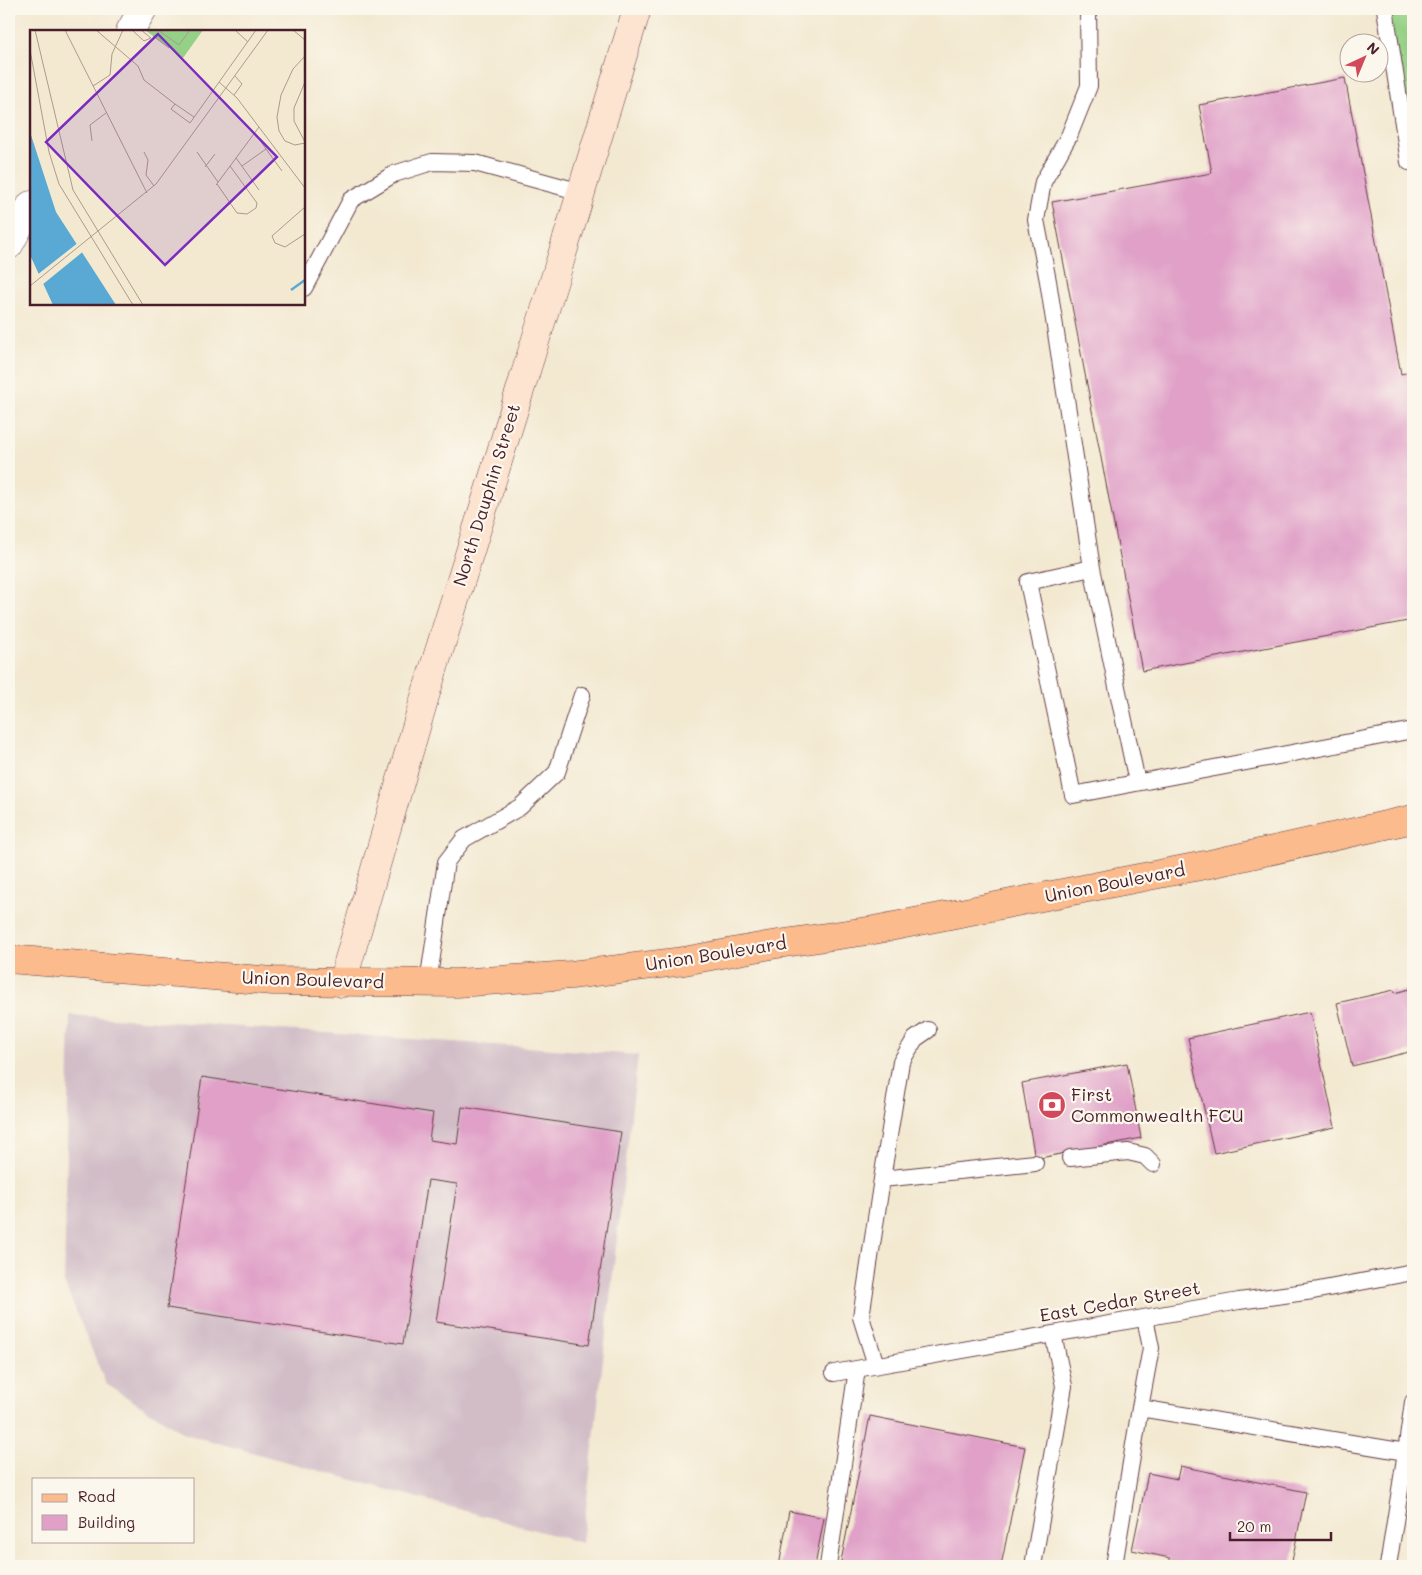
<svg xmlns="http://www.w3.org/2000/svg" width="1422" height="1575" viewBox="0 0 1422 1575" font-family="Mali,sans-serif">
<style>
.industrial{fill:#d2bdc7}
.green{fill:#94d085;stroke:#6f7858}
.building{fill:#e0a0c8}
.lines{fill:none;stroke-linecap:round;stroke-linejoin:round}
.lane-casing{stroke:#633d44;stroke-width:18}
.street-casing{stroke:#633d44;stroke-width:29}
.secondary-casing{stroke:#633d44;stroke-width:29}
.primary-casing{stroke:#633d44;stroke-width:29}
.lane{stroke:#fff;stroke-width:16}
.street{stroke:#fff;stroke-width:28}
.secondary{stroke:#fde4d1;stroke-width:28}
.primary{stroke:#fbbb8d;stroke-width:28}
.labels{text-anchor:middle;stroke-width:4.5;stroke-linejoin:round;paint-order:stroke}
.street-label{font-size:18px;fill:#4a1f2b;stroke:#fbf7ec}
.poi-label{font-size:18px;fill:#4a1f2b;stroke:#fbf7ec;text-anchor:start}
.inset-river{fill:none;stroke:#5aa9d4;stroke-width:2.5}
.inset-road{fill:none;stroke:#af988f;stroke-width:1}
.view{fill:#7b2cbf;fill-opacity:0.15;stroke:#7b2cbf;stroke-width:2.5}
.inset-edge{fill:none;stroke:#4a1f2b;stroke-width:2.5}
</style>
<rect width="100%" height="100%" fill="#fbf7ec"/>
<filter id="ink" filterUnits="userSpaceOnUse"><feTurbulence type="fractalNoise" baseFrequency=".02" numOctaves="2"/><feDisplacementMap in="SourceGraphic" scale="10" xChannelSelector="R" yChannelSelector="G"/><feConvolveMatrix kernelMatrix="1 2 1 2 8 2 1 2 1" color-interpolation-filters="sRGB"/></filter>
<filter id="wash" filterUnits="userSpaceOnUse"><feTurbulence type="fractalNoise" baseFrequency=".0096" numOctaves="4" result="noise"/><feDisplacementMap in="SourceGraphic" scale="20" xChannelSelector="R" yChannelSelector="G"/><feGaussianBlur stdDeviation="1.12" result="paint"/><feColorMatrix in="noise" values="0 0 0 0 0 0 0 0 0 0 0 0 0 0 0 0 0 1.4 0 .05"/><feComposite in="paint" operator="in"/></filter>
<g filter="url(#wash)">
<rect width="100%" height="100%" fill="#f3e9d1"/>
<!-- industrial -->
<path class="industrial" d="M70,1015l568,40 -56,488 -397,-109 -79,-50 -42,-102z"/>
<!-- green -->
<path class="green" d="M1380,9h33v175z"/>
<g id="blocks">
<!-- building -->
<path class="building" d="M1345,78l56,296 12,-3v249l-271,51 -90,-469 160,-29 -13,-68z
M1413,988v63l-61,15 -15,-63 57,-13 1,3z
M1310,1012l25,115 -121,26 -26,-115z
M1127,1063l14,75 -106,21 -13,-76z
M202,1077l231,36 -4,27 28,4 5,-37 159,25 -32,213 -153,-23 21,-138 -29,-4 -25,164 -236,-36z
M870,1416l155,31 -24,119h-161z
M1180,1466l126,26 -15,74h-122l1,-8 -38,-8 16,-77 29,6z
M789,1511l35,7 -9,48h-36z"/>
</g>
</g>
<g filter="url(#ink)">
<use href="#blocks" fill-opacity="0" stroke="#633d44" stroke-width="1"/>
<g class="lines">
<!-- lane casing -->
<g class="lane-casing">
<path id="lane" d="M1088,9l1,77 -20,50 -26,46 -7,38 12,61 44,287
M1385,9l24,153
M304,288l47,-88 43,-26 38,-12 43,1 106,29
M1137,782l-45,-214 -64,14 45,213 340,-65
M428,983l18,-121 18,-23 56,-32 37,-35 25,-77
M1070,1158l58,-6 17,4 8,8
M882,1179l153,-16
M876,1365l-15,-48 21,-138 19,-117 14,-23 13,-9
M834,1373l405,-72 74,-10 100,-19
M1140,1408l266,44 7,-50
M828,1566l29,-197
M1033,1566l31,-180 -11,-52
M1114,1566l26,-158 11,-60 -6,-30
M1388,1566l18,-114"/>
</g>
<!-- street casing -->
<g class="street-casing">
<path id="street" d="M130,31l13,-22
M9,245l22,-40"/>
</g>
<!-- secondary casing -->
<g class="secondary-casing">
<path id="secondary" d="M342,983l84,-290 132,-425 79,-259"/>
</g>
<!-- primary casing -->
<g class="primary-casing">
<path id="primary" d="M9,959l264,22 184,2 114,-8 113,-14 87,-16 103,-15 336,-66 203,-45"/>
</g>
<!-- lane -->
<use href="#lane" class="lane"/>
<!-- street -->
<use href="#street" class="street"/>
<!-- secondary -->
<use href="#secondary" class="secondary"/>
<!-- primary -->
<use href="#primary" class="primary"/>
</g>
</g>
<!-- icons -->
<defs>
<g id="bank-disc" transform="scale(1.4375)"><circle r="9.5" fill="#d1495b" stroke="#fbf7ec"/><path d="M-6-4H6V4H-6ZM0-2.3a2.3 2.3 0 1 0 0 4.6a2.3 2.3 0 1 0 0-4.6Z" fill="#fff"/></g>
</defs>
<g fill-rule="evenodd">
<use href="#bank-disc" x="1052" y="1105"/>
</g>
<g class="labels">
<!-- street labels -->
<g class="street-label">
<text transform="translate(487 495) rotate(-73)" y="6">North Dauphin Street</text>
<text transform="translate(1115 883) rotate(-11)" y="6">Union Boulevard</text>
<text transform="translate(716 954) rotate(-9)" y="6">Union Boulevard</text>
<text transform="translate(313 980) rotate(2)" y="6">Union Boulevard</text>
<text transform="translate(1120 1302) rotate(-10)" y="6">East Cedar Street</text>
</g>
<!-- poi labels -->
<g class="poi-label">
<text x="1071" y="1101">First<tspan x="1071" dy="21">Commonwealth FCU</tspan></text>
</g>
</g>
<!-- overview -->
<g transform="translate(30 30)">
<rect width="275" height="275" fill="#f3e9d1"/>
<path d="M115,0h58l-20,28z" fill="#94d085"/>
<path d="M0,102l26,80 60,93h-63l-23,-50z" fill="#5aa9d4"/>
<path d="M49,212l6,8 -43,35 -5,-10z" fill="#f3e9d1"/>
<path class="inset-river" d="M261,260l14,-10"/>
<path class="inset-road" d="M5,0l38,160 70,115M35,0l82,163M66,0l42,36 6,14 31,24M102,0l12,11 7,-3 -10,-8M128,0l21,15 11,-15M205,0l13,12M263,0l12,10M123,6l16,12M0,20l19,102 10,32 74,121M275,26l-12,13 -12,26 -4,22 2,14 6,10 10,4 10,-2M189,52l18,16 68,90M275,52l-11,26v13l11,21M63,56l17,-11 2,-21 11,-24M204,65l8,-11 -7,-8M164,87l-19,-13 -4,5 19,14 66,-93M62,111l-2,-16 16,-12M236,119l16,22M114,122l4,8 -2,15 8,11M167,122l21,30M206,128l23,32M212,136l24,-17 -11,-16M175,137l10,-13M187,154l20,29 10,1 9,-6 1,-5 -27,-37M186,155l43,-58M275,177l-33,29 3,7 10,4 20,-13M0,256l126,-102 112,-154"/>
<path class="view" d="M128,4l119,123 -112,108 -119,-123z"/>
<rect width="275" height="275" class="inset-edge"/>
</g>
<!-- margin -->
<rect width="1422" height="1575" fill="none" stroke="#fbf7ec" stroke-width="30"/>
<!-- legend -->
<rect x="32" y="1478" width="162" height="65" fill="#fbf7ec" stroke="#b4a19f"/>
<rect x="42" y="1494" width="25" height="8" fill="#fbbb8d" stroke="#b4a19f"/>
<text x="78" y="1502" font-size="15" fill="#4a1f2b">Road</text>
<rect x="42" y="1515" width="25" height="15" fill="#e0a0c8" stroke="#b4a19f"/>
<text x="78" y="1528" font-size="15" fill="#4a1f2b">Building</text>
<!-- north arrow -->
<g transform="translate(1364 58) rotate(44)"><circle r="24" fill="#fbf7ec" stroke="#b4a19f"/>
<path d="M0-4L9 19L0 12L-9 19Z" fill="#d1495b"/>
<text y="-8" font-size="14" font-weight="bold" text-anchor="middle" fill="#4a1f2b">N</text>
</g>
<!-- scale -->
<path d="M1230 1532v8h101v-8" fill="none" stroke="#4a1f2b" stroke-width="2.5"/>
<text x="1237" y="1532" font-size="15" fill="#4a1f2b" stroke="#fbf7ec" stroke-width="4" paint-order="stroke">20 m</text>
</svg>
